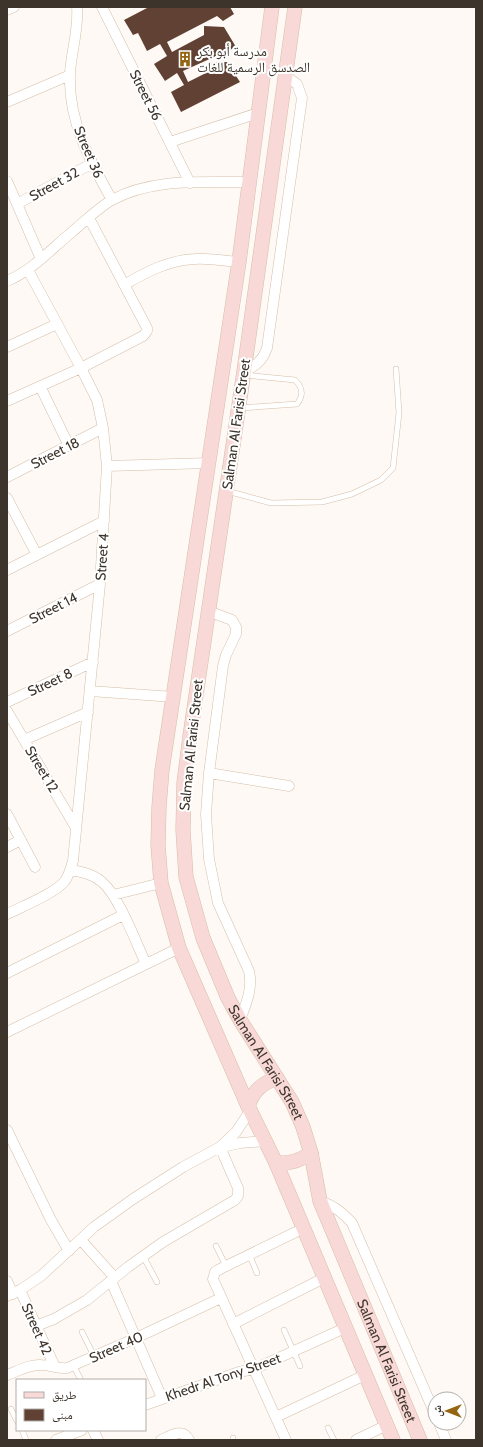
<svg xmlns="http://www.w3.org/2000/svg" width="483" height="1447" viewBox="0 0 483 1447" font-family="Cabin,'Noto Naskh Arabic',sans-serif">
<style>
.building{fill:#614133}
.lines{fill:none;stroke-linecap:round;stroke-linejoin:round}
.lane-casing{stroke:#d5bea7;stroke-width:6}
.street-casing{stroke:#d5bea7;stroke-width:11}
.secondary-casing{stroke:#d5bea7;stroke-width:15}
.lane{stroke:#fff;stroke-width:5}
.street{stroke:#fff;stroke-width:10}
.secondary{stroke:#f8d9d7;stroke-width:14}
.labels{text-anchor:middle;stroke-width:4;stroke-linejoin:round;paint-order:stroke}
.poi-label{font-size:14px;fill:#3d342b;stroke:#fff;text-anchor:start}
.street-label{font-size:14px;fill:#3d342b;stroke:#fff}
</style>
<rect width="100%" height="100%" fill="#fef9f5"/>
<!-- building -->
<path class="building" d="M149,7h81l4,7 -11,7 -6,-5 -50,26 5,10 32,-17v-9l20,1 12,20 -53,24 5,11 20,-10 1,-9 18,-1 13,20 -59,30 -10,-20 13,-7 -7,-12 -12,8 -11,-17 13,-8 -7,-12 -13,7 -9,-18 -5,2 -9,-15z"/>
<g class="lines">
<!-- lane casing -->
<g class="lane-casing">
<path id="lane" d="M240,408l57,-4c7,-9 6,-16 -2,-24l-50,-5
M227,491l44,12 51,-1 30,-8 29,-14 12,-12 6,-55 -3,-44
M216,1246l10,20
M249,1254l8,19
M143,1256l14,26
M284,1330l16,36
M82,1332l12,24
M73,1365l8,15
M11,1409l6,12
M328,1428l6,12
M22,1430l4,10
M233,1438v2"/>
</g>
<!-- street casing -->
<g class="street-casing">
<path id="street" d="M77,7c2,22 -6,45 -7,67 -2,47 20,87 42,126
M102,7l88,176
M7,10l7,-3
M7,102l63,-27
M170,142l88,-29
M7,181l34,78
M17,204l74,-40
M7,281c25,-10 44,-32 65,-49 13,-11 26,-24 40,-32 42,-23 92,-17 137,-18
M124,285c22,-13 45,-25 71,-26 14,-1 29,2 44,3
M7,347l50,-23
M244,371c12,-4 19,-11 23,-23l35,-250 -5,-14 -11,-8
M40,386l29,60
M7,401l74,-33 62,-32 4,-5v-3l-58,-110
M107,466l102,-3
M7,477l96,-49
M7,498l30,57
M7,570l97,-49
M208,611l24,9 4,7v7l-10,21 -3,11 -14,107 -3,41 3,45 9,44 31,68c4,18 -3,33 -9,49
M7,631l93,-47
M90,691l84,6
M7,702l86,-40
M7,711l69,117
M24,740l64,-28
M209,773l80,13
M7,814l28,53
M7,847l14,-7
M71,870c11,2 22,4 31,12 17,14 34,61 44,82
M113,895l48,-12
M7,914c16,-8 47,-20 58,-33 4,-6 6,-13 8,-20l27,-277 7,-118 -4,-38 -6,-28 -16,-32 -53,-98
M7,973l116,-58
M7,1032l172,-84
M7,1130l44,90 18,31
M222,1147l18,-4 25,-2
M320,1201c14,5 22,11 32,22l83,191
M81,1240l34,38
M7,1281l6,13
M111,1281l51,117
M20,1290l35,77
M7,1296l13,-6 21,-14 53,-49 39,-28 50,-32 37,-20 16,-15 14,-21
M233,1324l91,-46
M36,1326l18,-7 33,-19 41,-33 35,-25 72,-42 3,-4v-8l-18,-41
M7,1375c11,-4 23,-11 34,-10 9,0 17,4 26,3l69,-30 85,-40
M145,1405l94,-33 15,-3 91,-41
M276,1417l89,-42
M439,1423l7,17
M93,1430l5,10
M56,1440l26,-10
M161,1440c9,-4 22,-13 28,0
M286,1440l-73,-161 2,-7 3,-2 86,-42
M356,1440l31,-15"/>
</g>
<!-- secondary casing -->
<g class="secondary-casing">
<g id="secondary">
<path d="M272,7l-33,255 -77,508 -3,37 -1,38 3,38 18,65 69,158 28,57 117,277"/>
<path id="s1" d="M295,7l-51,364 -54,365 -6,47 -1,47 3,47 17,61 25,60 12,22 52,82 11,25 8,26 9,48 100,239"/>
<path d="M248,1106c5,-15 14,-23 29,-28"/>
<path d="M276,1163c13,1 24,-2 35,-10"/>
</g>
</g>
<!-- lane -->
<use href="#lane" class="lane"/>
<!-- street -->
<use href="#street" class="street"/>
<!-- secondary -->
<use href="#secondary" class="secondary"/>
</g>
<!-- icons -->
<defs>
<g id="building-bare" transform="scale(1.2)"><path d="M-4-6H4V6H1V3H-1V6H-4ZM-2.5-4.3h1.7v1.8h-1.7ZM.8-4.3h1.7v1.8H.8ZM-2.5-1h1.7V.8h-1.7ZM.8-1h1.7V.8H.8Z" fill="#946513" stroke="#fff" stroke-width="2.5" paint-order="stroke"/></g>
</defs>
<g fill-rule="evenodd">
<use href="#building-bare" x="185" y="59"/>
</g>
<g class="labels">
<!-- poi labels -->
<g class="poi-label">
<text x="197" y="56">مدرسة أبو بكر<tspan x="197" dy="16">الصدسق الرسمية للغات</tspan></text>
</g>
<!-- street labels -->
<g class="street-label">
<text transform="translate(146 95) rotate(63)" y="5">Street 56</text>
<text transform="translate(89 152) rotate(67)" y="5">Street 36</text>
<text transform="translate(54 184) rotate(-29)" y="5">Street 32</text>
<text transform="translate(236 424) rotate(-82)" y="5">Salman Al Farisi Street</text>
<text transform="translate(55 453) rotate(-27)" y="5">Street 18</text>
<text transform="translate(102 557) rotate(-86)" y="5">Street 4</text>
<text transform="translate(53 608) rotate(-27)" y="5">Street 14</text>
<text transform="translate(50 682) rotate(-25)" y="5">Street 8</text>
<text transform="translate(191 745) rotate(-84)" y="5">Salman Al Farisi Street</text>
<text transform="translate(42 769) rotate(59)" y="5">Street 12</text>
<text dy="5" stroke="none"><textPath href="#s1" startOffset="1081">Salman Al Farisi Street</textPath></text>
<text transform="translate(37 1329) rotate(66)" y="5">Street 42</text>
<text transform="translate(116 1347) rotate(-24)" y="5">Street 40</text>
<text dy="5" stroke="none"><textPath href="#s1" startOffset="1405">Salman Al Farisi Street</textPath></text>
<text transform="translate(223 1377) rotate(-19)" y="5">Khedr Al Tony Street</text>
</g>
</g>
<!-- border -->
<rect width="483" height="1447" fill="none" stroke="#3d342b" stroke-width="16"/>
<!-- legend -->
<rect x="16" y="1379" width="130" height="52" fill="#ffffff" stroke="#b1aeaa"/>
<rect x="24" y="1392" width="20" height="6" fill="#f8d9d7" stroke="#b1aeaa"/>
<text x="52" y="1399" font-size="12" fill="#3d342b">طريق</text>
<rect x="24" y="1409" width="20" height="12" fill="#614133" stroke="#b1aeaa"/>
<text x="52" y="1419" font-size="12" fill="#3d342b">مبنى</text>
<!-- north arrow -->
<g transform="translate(447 1411) rotate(270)"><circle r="19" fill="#ffffff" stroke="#b1aeaa"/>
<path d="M0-3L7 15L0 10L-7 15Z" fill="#946513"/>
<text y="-6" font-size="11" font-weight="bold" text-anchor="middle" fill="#3d342b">ش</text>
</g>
</svg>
